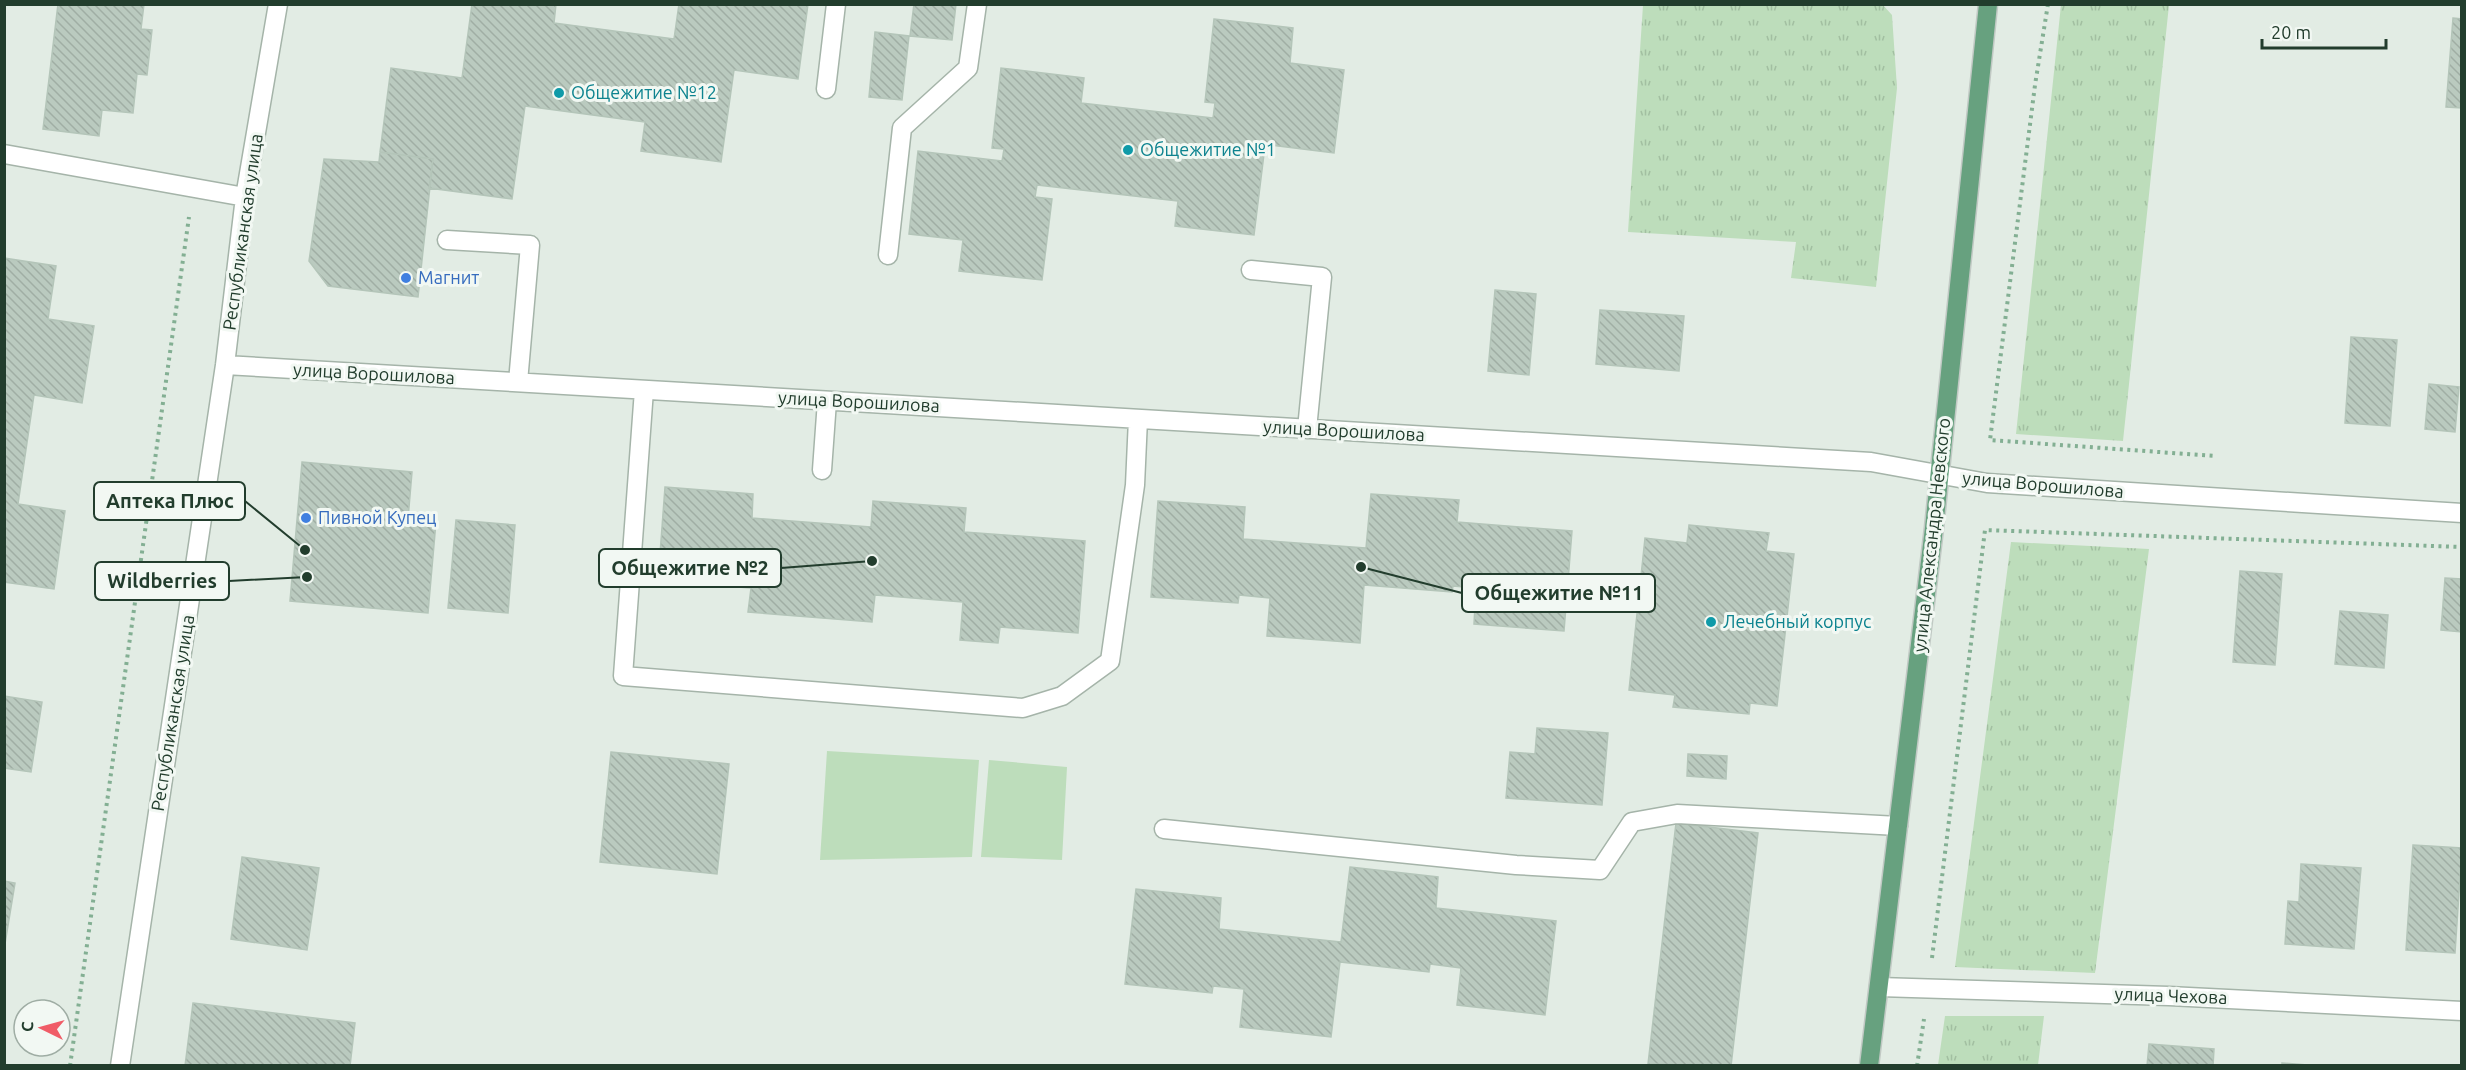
<svg xmlns="http://www.w3.org/2000/svg" width="2466" height="1070" viewBox="0 0 2466 1070" font-family="Ubuntu,sans-serif">
<style>
.grass{fill:url(#grass-tufts)}
.park{fill:#bdddbb}
.building{fill:url(#building-back-hatch);stroke:#b4c5b9;stroke-width:1.5}
.lines{fill:none;stroke-linecap:round;stroke-linejoin:round}
.minor-casing{stroke:#a5b4a9;stroke-width:21}
.major-casing{stroke:#c1c9c4;stroke-width:21}
.path{stroke:#83af93;stroke-width:4;stroke-dasharray:3 4.5;stroke-linecap:butt}
.minor{stroke:#fff;stroke-width:18}
.major{stroke:#67a17f;stroke-width:18}
.culture-dot{fill:#0f9aa8;stroke:#f2f8f3;stroke-width:2}
.shop-dot{fill:#3f7fe0;stroke:#f2f8f3;stroke-width:2}
.labels{text-anchor:middle;stroke-width:6;stroke-linejoin:round;paint-order:stroke}
.culture-label{font-size:18px;fill:#0d838f;stroke:#f2f8f3;text-anchor:start}
.street-label{font-size:18px;fill:#223d2d;stroke:#f2f8f3}
.shop-label{font-size:18px;fill:#366cbe;stroke:#f2f8f3;text-anchor:start}
.leader{fill:none;stroke:#223d2d;stroke-width:2}
.callout-dot{fill:#223d2d;stroke:#f2f8f3;stroke-width:2}
.callout{fill:#f2f8f3;stroke:#223d2d;stroke-width:2}
.callout-label{font-size:20px;text-anchor:middle;font-weight:bold;fill:#223d2d}
</style>
<defs>
<pattern id="grass-tufts" width="24" height="20" patternUnits="userSpaceOnUse" patternTransform="scale(1.5)"><rect width="24" height="20" fill="#bdddbb"/><path d="M3 7l-1-3M5 7V3M7 7l1-3M15 17l-1-3M17 17v-4M19 17l1-3" fill="none" stroke="#a2bfa1"/></pattern>
<pattern id="building-back-hatch" width="6" height="6" patternUnits="userSpaceOnUse" patternTransform="scale(1.5)"><rect width="6" height="6" fill="#bacabf"/><path d="M-1 5l2 2M0 0l6 6M5-1l2 2" fill="none" stroke="#a0aea4"/></pattern>
</defs>
<rect width="100%" height="100%" fill="#e2ece4"/>
<!-- grass -->
<path class="grass" d="M1882,4l10,11 5,73 -21,199 -85,-9 5,-36 -168,-10 15,-227z
M2061,5h108l-46,436 -107,-7z
M2011,542l138,7 -54,424 -140,-6z
M1945,1016h99l-6,49h-100z"/>
<!-- park -->
<path class="park" d="M827,751l152,9 -7,97 -152,3z
M989,760l78,7 -5,93 -81,-3z"/>
<!-- building -->
<path class="building" d="M58,4h86l-3,25 11,1 -5,45 -10,-1 -4,39 -31,-3 -3,26 -56,-7z
M472,4h84l-2,19 120,16 5,-35h129l-10,75 -64,-9 -13,92 -80,-11 4,-29 -120,-16 -13,93 -83,-11 4,-29 -53,-7 11,-84 71,10z
M914,4h42l-4,36 -42,-4z
M2453,18l9,1v89l-16,-1z
M1214,19l79,9 -3,35 54,7 -10,83 -81,-10 -2,9 13,2 -10,81 -79,-9 3,-25 -141,-16 -2,12 17,2 -10,81 -83,-9 4,-31 -54,-6 9,-83 84,10 2,-12 -12,-1 9,-80 83,10 -3,25 132,15 2,-15 -10,-1z
M875,32l34,4 -7,64 -33,-3z
M380,152l53,7 -15,138 -90,-11 -19,-25 15,-102 55,3z
M4,258l52,8 -8,53 46,7 -12,77 -48,-8 -16,109 47,7 -11,78 -50,-7z
M1495,290l41,4 -7,81 -41,-4z
M1600,310l84,6 -5,55 -83,-7z
M2351,337l46,3 -7,86 -45,-3z
M2429,384l30,3 -4,45 -30,-3z
M302,462l110,10 -4,47 28,3 -8,91 -138,-12z
M665,487l88,7 -1,24 119,9 2,-26 93,7 -2,24 121,9 -7,92 -78,-6 -2,16 -38,-3 3,-38 -88,-7 -3,27 -124,-10 3,-24 -93,-7z
M1371,494l88,6 -2,22 115,9 -8,100 -90,-7 2,-36 -23,-2 -1,6 -88,-7 -4,58 -93,-7 3,-38 -31,-3 -1,8 -87,-6 7,-96 87,6 -2,32 123,9z
M456,520l59,5 -7,88 -60,-5z
M1689,525l80,8 -3,18 28,3 -17,152 -27,-3 -1,11 -76,-7 2,-12 -46,-5 16,-152 42,5z
M2240,571l42,3 -7,91 -42,-3z
M2445,578l17,1v53l-21,-2z
M2340,611l48,4 -4,53 -49,-4z
M4,696l38,6 -11,70 -27,-4z
M1537,728l71,5 -6,72 -96,-7 4,-46 25,2z
M611,752l118,12 -12,110 -117,-12z
M1688,754l39,2 -1,23 -39,-3z
M1676,823l82,10 -27,233 -83,-2z
M2413,845l49,3 -7,105 -49,-3z
M242,857l77,11 -12,82 -76,-11z
M2301,864l60,4 -7,81 -69,-5 3,-43 11,1z
M1350,867l88,10 -2,31 120,13 -11,94 -88,-10 4,-37 -31,-4 -1,8 -89,-10 -9,75 -91,-10 4,-38 -31,-3 -1,7 -87,-9 11,-95 85,9 -2,31 122,13z
M4,881l11,2 -11,67z
M193,1003l162,20 -5,43h-165z
M2149,1044l65,5 -1,17h-66z
M2282,1063l38,3h-38z"/>
<g class="lines">
<!-- minor casing -->
<g class="minor-casing">
<path id="minor" d="M826,89l10,-85
M4,154l241,43
M447,240l83,5 -12,137
M888,255l14,-127 66,-60 9,-64
M1251,270l71,7 -15,152
M225,365l1646,97 116,21 475,30
M644,390l-21,286 400,32 39,-12 48,-35 25,-176 3,-66
M822,470l5,-69
M1164,829l352,36 84,5 32,-48 45,-8 221,12
M1879,987l290,9 293,15
M120,1066l105,-701 20,-168 33,-193"/>
</g>
<!-- major casing -->
<g class="major-casing">
<path id="major" d="M1869,1066l65,-538 54,-524"/>
</g>
<!-- path -->
<path class="path" d="M2048,4l-13,81 -45,355 225,16
M1932,958l53,-428 477,17
M70,1066l119,-849
M1917,1066l7,-47"/>
<!-- minor -->
<use href="#minor" class="minor"/>
<!-- major -->
<use href="#major" class="major"/>
</g>
<!-- markers -->
<g class="culture-dot">
<circle cx="559" cy="93" r="6"/>
<circle cx="1128" cy="150" r="6"/>
<circle cx="1711" cy="622" r="6"/>
</g>
<g class="shop-dot">
<circle cx="406" cy="278" r="6"/>
<circle cx="306" cy="518" r="6"/>
</g>
<g class="labels">
<!-- culture labels -->
<g class="culture-label">
<text x="571" y="99">Общежитие №12</text>
<text x="1140" y="156">Общежитие №1</text>
<text x="1723" y="628">Лечебный корпус</text>
</g>
<!-- street labels -->
<g class="street-label">
<text transform="translate(243 232) rotate(-82)" y="6">Республиканская улица</text>
<text transform="translate(374 374) rotate(3)" y="6">улица Ворошилова</text>
<text transform="translate(859 402) rotate(3)" y="6">улица Ворошилова</text>
<text transform="translate(1344 431) rotate(3)" y="6">улица Ворошилова</text>
<text transform="translate(2043 485) rotate(5)" y="6">улица Ворошилова</text>
<text transform="translate(1932 535) rotate(-84)" y="6">улица Александра Невского</text>
<text transform="translate(173 713) rotate(-81)" y="6">Республиканская улица</text>
<text transform="translate(2171 996) rotate(2)" y="6">улица Чехова</text>
</g>
<!-- shop labels -->
<g class="shop-label">
<text x="418" y="284">Магнит</text>
<text x="318" y="524">Пивной Купец</text>
</g>
</g>
<!-- callouts -->
<path class="leader" d="M305 550L245 501M872 561L781 568M307 577L229 581M1361 567L1462 593"/>
<g class="callout-dot">
<circle cx="305" cy="550" r="6"/>
<circle cx="872" cy="561" r="6"/>
<circle cx="307" cy="577" r="6"/>
<circle cx="1361" cy="567" r="6"/>
</g>
<g class="callout">
<rect x="94" y="482" width="151" height="38" rx="6"/>
<rect x="599" y="549" width="182" height="38" rx="6"/>
<rect x="95" y="562" width="134" height="38" rx="6"/>
<rect x="1462" y="574" width="193" height="38" rx="6"/>
</g>
<g class="callout-label">
<text x="170" y="508">Аптека Плюс</text>
<text x="690" y="575">Общежитие №2</text>
<text x="162" y="588">Wildberries</text>
<text x="1559" y="600">Общежитие №11</text>
</g>
<!-- border -->
<rect width="2466" height="1070" fill="none" stroke="#223d2d" stroke-width="12"/>
<!-- north arrow -->
<g transform="translate(42 1028) rotate(275)"><circle r="28" fill="#f2f8f3" stroke="#9fada4" stroke-width="1.5"/>
<path d="M0-4.5L10 22L0 15L-10 22Z" fill="#f05c67"/>
<text y="-9" font-size="16" font-weight="bold" text-anchor="middle" fill="#223d2d">С</text>
</g>
<!-- scale -->
<path d="M2262 39v9h124v-9" fill="none" stroke="#223d2d" stroke-width="3"/>
<text x="2271" y="39" font-size="18" fill="#223d2d" stroke="#f2f8f3" stroke-width="4.5" paint-order="stroke">20 m</text>
</svg>
